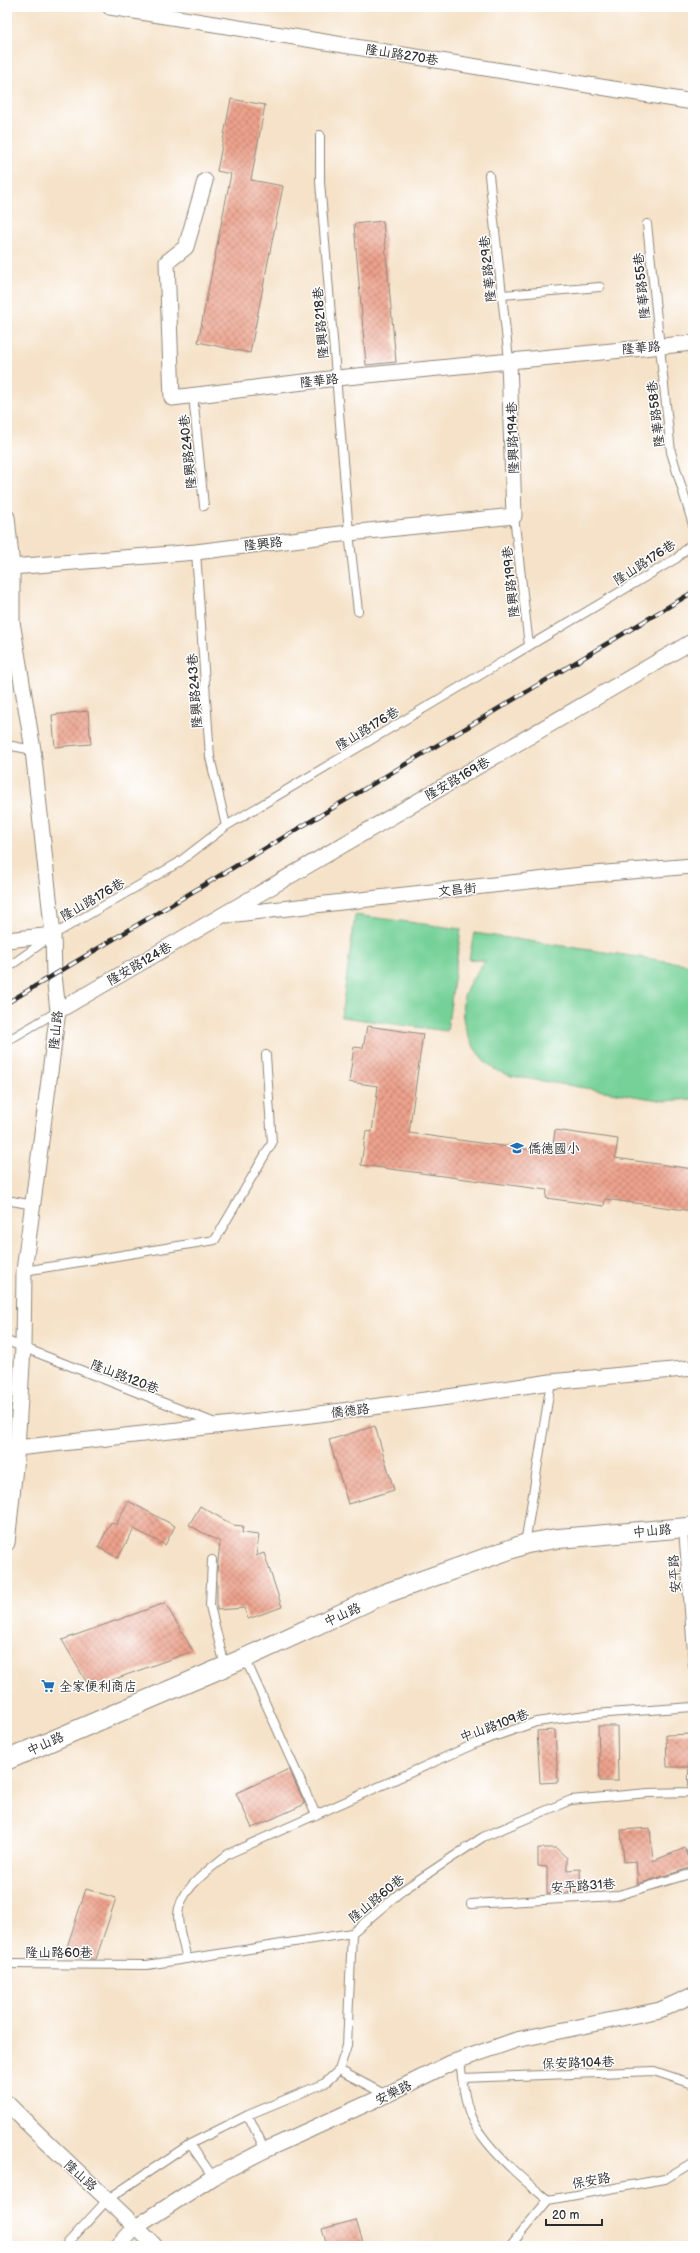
<svg xmlns="http://www.w3.org/2000/svg" width="700" height="2253" viewBox="0 0 700 2253" font-family="'Balsamiq Sans','LXGW WenKai TC',sans-serif">
<style>
.garden{fill:#76d198;stroke:#507e62}
.building{fill:url(#building-cross-hatch)}
.lines{fill:none;stroke-linecap:round;stroke-linejoin:round}
.service-casing{stroke:#90867a;stroke-width:10}
.minor-casing{stroke:#90867a;stroke-width:17}
.tertiary-casing{stroke:#90867a;stroke-width:21}
.service{stroke:#fff;stroke-width:8}
.minor{stroke:#fff;stroke-width:15}
.tertiary{stroke:#fff;stroke-width:19}
.rail-casing{stroke:#2b2b2b;stroke-width:4.5}
.rail{stroke:#fff;stroke-width:3;stroke-dasharray:9;stroke-linecap:butt}
.labels{text-anchor:middle;stroke-width:3;stroke-linejoin:round;paint-order:stroke}
.street-label{font-size:13px;fill:#2b2b2b;stroke:#fff}
.poi-label{font-size:13px;fill:#2b2b2b;stroke:#fff;text-anchor:start}
</style>
<defs>
<pattern id="building-cross-hatch" width="8" height="8" patternUnits="userSpaceOnUse"><rect width="8" height="8" fill="#eda28c"/><path d="M0 0l8 8M0 8l8-8" fill="none" stroke="#c08473"/></pattern>
</defs>
<rect width="100%" height="100%" fill="#fff"/>
<filter id="ink" filterUnits="userSpaceOnUse"><feTurbulence type="fractalNoise" baseFrequency=".025" numOctaves="2"/><feDisplacementMap in="SourceGraphic" scale="8" xChannelSelector="R" yChannelSelector="G"/><feConvolveMatrix kernelMatrix="1 2 1 2 8 2 1 2 1" color-interpolation-filters="sRGB"/></filter>
<filter id="wash" filterUnits="userSpaceOnUse"><feTurbulence type="fractalNoise" baseFrequency=".012" numOctaves="4" result="noise"/><feDisplacementMap in="SourceGraphic" scale="16" xChannelSelector="R" yChannelSelector="G"/><feGaussianBlur stdDeviation="0.9" result="paint"/><feColorMatrix in="noise" values="0 0 0 0 0 0 0 0 0 0 0 0 0 0 0 0 0 1.4 0 .05"/><feComposite in="paint" operator="in"/></filter>
<g filter="url(#wash)">
<rect width="100%" height="100%" fill="#f5e2c8"/>
<!-- garden -->
<path class="garden" d="M355,915l106,14 -14,102 -106,-14z
M474,933l219,32v134l-28,2 -154,-25c-6,-2 -12,-4 -17,-7 -22,-16 -38,-49 -29,-76 4,-11 13,-22 20,-32l-16,-2z"/>
<g id="blocks">
<!-- building -->
<path class="building" d="M231,99l34,6 -14,75 32,6 -33,167 -52,-11 33,-168 -14,-3z
M383,221l13,141 -30,3 -12,-141z
M88,711l3,33 -36,3 -3,-32z
M367,1026l56,8 -14,99 143,20 3,-23 63,9 -3,19 78,11v42l-88,-12 -1,7 -58,-8 1,-8 -186,-25 5,-34 6,1 6,-46 -29,-4 5,-35 9,1z
M375,1426l19,64 -46,14 -19,-64z
M128,1501l47,25 -10,19 -31,-16 -16,29 -20,-11 13,-25 5,3z
M200,1506l33,19 10,1 -1,7 17,2 -3,21 8,-3 18,54 -34,12 -4,-11 -27,2v-38l3,-30 -31,-17z
M165,1603l28,48 -103,37 -28,-48z
M598,1726h19l1,55h-18z
M555,1730l3,52 -18,1 -3,-52z
M692,1734l1,28 -5,5h-21l-1,-32z
M289,1769l16,35 -53,24 -16,-35z
M650,1828l3,33 32,-13 8,19 -55,17 -2,-23 -12,1 -3,-32z
M538,1848h18l11,10v12l13,-1 1,23 -34,2v-27l-9,-1z
M86,1889l30,9 -20,61h-11l-20,-6z
M356,2220l8,26h-37l-5,-17z"/>
</g>
</g>
<g filter="url(#ink)">
<use href="#blocks" fill-opacity="0" stroke="#90867a" stroke-width="1"/>
<g class="lines">
<!-- service casing -->
<g class="service-casing">
<path id="service" d="M320,135v47l29,351 9,78
M489,175l20,185
M647,224l24,228 22,73
M502,295l98,-8
M193,395l11,111
M514,516l15,130
M196,552l14,205 16,69
M7,745l26,5
M7,968l46,-33 125,-72 48,-37 451,-268 16,-16
M7,1041l51,-30
M7,1200l26,5
M24,1271l191,-31 57,-97 -6,-88
M7,1341l208,82
M683,1528l10,138
M525,1544l26,-162
M212,1560l-2,46 15,60
M245,1658l71,157
M693,1767v32
M471,1904l145,-8 77,-23
M187,1959c-3,-14 -9,-29 -9,-43 0,-26 32,-47 50,-62l251,-112 57,-20 58,-8 99,-7
M7,1964l140,1 205,-32 51,-43 80,-53 88,-37 77,-7 45,-1
M460,2059c2,19 4,40 11,58 13,30 52,63 77,83
M339,2070l47,25
M462,2078l192,-7 39,13
M248,2115l17,35
M190,2144l23,33
M65,2246l43,-47 82,-55 58,-29 77,-32 14,-13 8,-24 5,-113
M510,2246l38,-46 117,-21 28,-17"/>
</g>
<!-- minor casing -->
<g class="minor-casing">
<path id="minor" d="M110,7l583,95
M205,181l-19,66 -19,15 5,136 165,-20 356,-35
M7,517l5,50v55l21,128 20,185 1,40 4,36 -34,260 -1,77 -6,100 -10,95
M12,567l184,-15 153,-19 165,-17 -5,-156
M227,915l355,-40 111,-9
M7,940l46,-5
M58,1011l635,-370
M8,1449l288,-32 152,-20 103,-15 142,-14
M7,2103c48,49 100,94 148,143
M118,2246l18,-19 77,-50 52,-27 121,-55 65,-32 65,-23 144,-30 33,-15"/>
</g>
<!-- tertiary casing -->
<g class="tertiary-casing">
<path id="tertiary" d="M7,1760l238,-102 139,-64 141,-50 28,-5 140,-12"/>
</g>
<!-- service -->
<use href="#service" class="service"/>
<!-- minor -->
<use href="#minor" class="minor"/>
<!-- tertiary -->
<use href="#tertiary" class="tertiary"/>
<!-- rail casing -->
<g class="rail-casing">
<path id="rail" d="M7,1003l686,-411"/>
</g>
<!-- rail -->
<use href="#rail" class="rail"/>
</g>
</g>
<!-- icons -->
<defs>
<g id="school-bare" transform="scale(1.08)"><path d="M0-5L7-2L0 1L-7-2ZM-4 1L0 2.5L4 1V4Q0 6-4 4Z" fill="#1f6fb2" stroke="#fff" stroke-width="2.5" paint-order="stroke"/></g>
<g id="supermarket-bare" transform="scale(1.08)"><path d="M-6-5.5h2.5l.6 2H6L4.5 2H-2.5L-4.4-4H-6ZM-1.5 3.2a1.3 1.3 0 1 0 .1 0ZM3 3.2a1.3 1.3 0 1 0 .1 0Z" fill="#1f6fb2" stroke="#fff" stroke-width="2.5" paint-order="stroke"/></g>
</defs>
<g fill-rule="evenodd">
<use href="#school-bare" x="517" y="1148"/>
<use href="#supermarket-bare" x="48" y="1686"/>
</g>
<g class="labels">
<!-- street labels -->
<g class="street-label">
<text transform="translate(402 54) rotate(9)" y="5">隆山路270巷</text>
<text transform="translate(487 269) rotate(-96)" y="5">隆華路29巷</text>
<text transform="translate(641 286) rotate(-96)" y="5">隆華路55巷</text>
<text transform="translate(320 323) rotate(-95)" y="5">隆興路218巷</text>
<text transform="translate(641 347) rotate(-5)" y="5">隆華路</text>
<text transform="translate(319 380) rotate(-7)" y="5">隆華路</text>
<text transform="translate(655 414) rotate(-97)" y="5">隆華路58巷</text>
<text transform="translate(512 438) rotate(-92)" y="5">隆興路194巷</text>
<text transform="translate(187 452) rotate(-96)" y="5">隆興路240巷</text>
<text transform="translate(263 543) rotate(-7)" y="5">隆興路</text>
<text transform="translate(644 562) rotate(-33)" y="5">隆山路176巷</text>
<text transform="translate(510 582) rotate(-96)" y="5">隆興路199巷</text>
<text transform="translate(194 691) rotate(-94)" y="5">隆興路243巷</text>
<text transform="translate(367 728) rotate(-31)" y="5">隆山路176巷</text>
<text transform="translate(457 778) rotate(-30)" y="5">隆安路169巷</text>
<text transform="translate(457 889) rotate(-6)" y="5">文昌街</text>
<text transform="translate(92 899) rotate(-30)" y="5">隆山路176巷</text>
<text transform="translate(139 963) rotate(-30)" y="5">隆安路124巷</text>
<text transform="translate(55 1030) rotate(-84)" y="5">隆山路</text>
<text transform="translate(125 1376) rotate(21)" y="5">隆山路120巷</text>
<text transform="translate(350 1410) rotate(-7)" y="5">僑德路</text>
<text transform="translate(652 1530) rotate(-5)" y="5">中山路</text>
<text transform="translate(674 1574) rotate(-94)" y="5">安平路</text>
<text transform="translate(342 1614) rotate(-24)" y="5">中山路</text>
<text transform="translate(494 1725) rotate(-20)" y="5">中山路109巷</text>
<text transform="translate(45 1743) rotate(-24)" y="5">中山路</text>
<text transform="translate(583 1885) rotate(-4)" y="5">安平路31巷</text>
<text transform="translate(376 1898) rotate(-39)" y="5">隆山路60巷</text>
<text x="59" y="1957">隆山路60巷</text>
<text transform="translate(578 2062) rotate(-2)" y="5">保安路104巷</text>
<text transform="translate(393 2092) rotate(-26)" y="5">安樂路</text>
<text transform="translate(81 2175) rotate(42)" y="5">隆山路</text>
<text transform="translate(591 2180) rotate(-10)" y="5">保安路</text>
</g>
<!-- poi labels -->
<g class="poi-label">
<text x="528" y="1153">僑德國小</text>
<text x="59" y="1691">全家便利商店</text>
</g>
</g>
<!-- margin -->
<rect width="700" height="2253" fill="none" stroke="#fff" stroke-width="24"/>
<!-- scale -->
<path d="M546 2219v6h56v-6" fill="none" stroke="#2b2b2b" stroke-width="2"/>
<text x="552" y="2219" font-size="12" fill="#2b2b2b" stroke="#ffffff" stroke-width="3" paint-order="stroke">20 m</text>
</svg>
